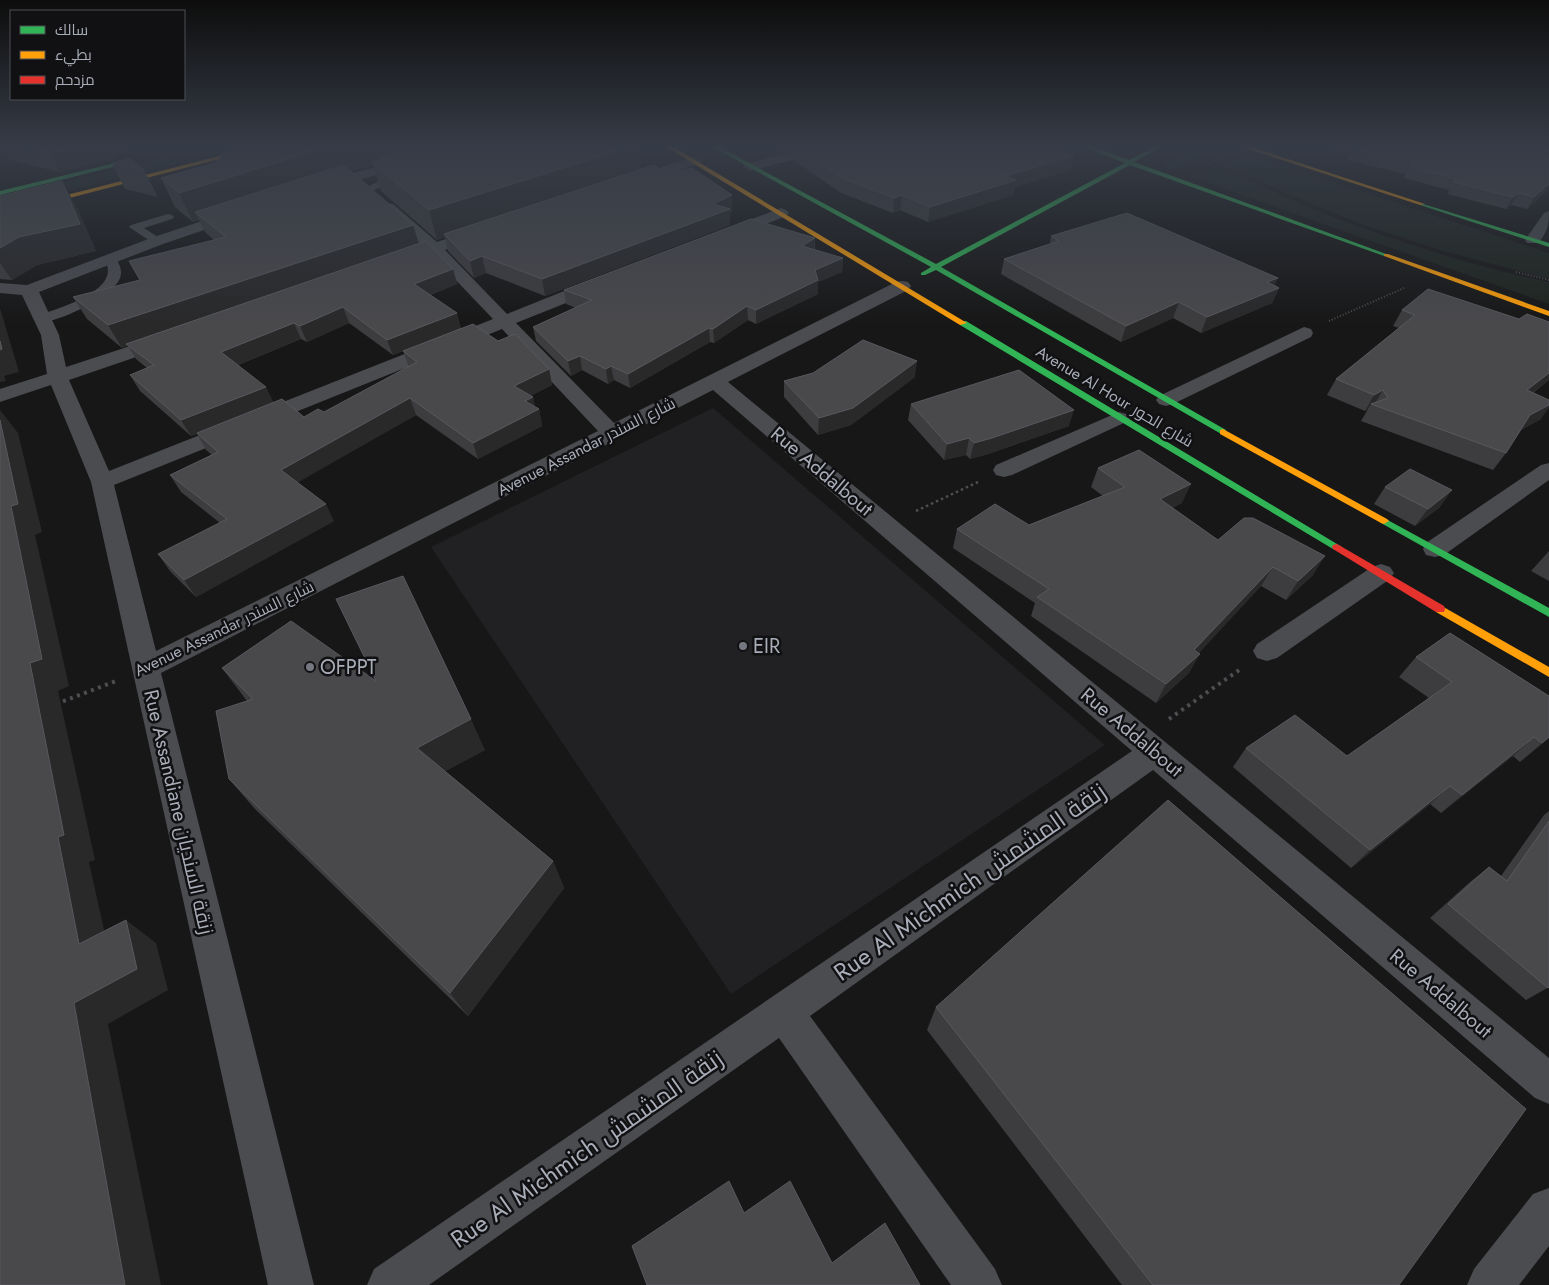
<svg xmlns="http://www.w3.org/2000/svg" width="1549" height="1285" viewBox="0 0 1549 1285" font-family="Jost,Cairo,sans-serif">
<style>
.built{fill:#212123}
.green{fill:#1d241e}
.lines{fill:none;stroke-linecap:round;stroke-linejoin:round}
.path-far2{stroke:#4d4e52;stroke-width:2;stroke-dasharray:1 2;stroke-linecap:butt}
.path-far1{stroke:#4d4e52;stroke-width:2.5;stroke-dasharray:2.5 3;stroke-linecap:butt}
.path{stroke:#4d4e52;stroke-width:4;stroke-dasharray:3 4.5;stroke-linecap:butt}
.lane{fill:#4b4c50;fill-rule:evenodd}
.street{fill:#4b4c50;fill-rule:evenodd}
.fast{fill:#30b455;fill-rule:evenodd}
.slow{fill:#ff9f0a;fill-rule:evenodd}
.jam{fill:#e5322d;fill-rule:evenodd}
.wall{fill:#3d3d3f;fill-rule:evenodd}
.shaded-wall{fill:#29292a}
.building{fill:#49494c;stroke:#58595d}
.poi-dot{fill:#757880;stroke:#111113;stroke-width:2}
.labels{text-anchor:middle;stroke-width:5;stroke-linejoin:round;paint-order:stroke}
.far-street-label{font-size:16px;fill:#a8adb8;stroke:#111113}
.street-label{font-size:20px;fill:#a8adb8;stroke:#111113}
.poi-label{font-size:20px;fill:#a8adb8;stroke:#111113;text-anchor:start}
.near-street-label{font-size:24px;fill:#a8adb8;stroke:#111113}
</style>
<rect width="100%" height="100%" fill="#171717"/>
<!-- built -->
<path class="built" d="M713,408l392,337 -374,249 -300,-447z"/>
<!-- green -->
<path class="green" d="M214,145h36l-50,13 -10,-7z
M1202,145h18l10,3 -57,22 -12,-4z
M1247,154l302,99v26l-106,-28 -85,-28 -139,-58z
M165,157l10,7 -175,44v-10z
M1214,166c35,10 67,31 101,44 76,30 154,55 234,72v22l-361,-128z"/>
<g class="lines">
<!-- path-far2 -->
<path class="path-far2" d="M146,148l12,-3
M1208,163l13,-5
M1516,272l33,8
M1329,321l75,-33"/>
<!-- path-far1 -->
<path class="path-far1" d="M916,511l62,-29"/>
<!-- path -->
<path class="path" d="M56,704l60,-23
M1169,719l73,-51"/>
<!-- lane -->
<path class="lane" d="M401,167l5,3 -8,10 -26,11 -4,1 -5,-3 27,-13 7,-8z
M168,214l4,1 2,2 -2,2 -28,9 17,11 2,2 -2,2h-8l-24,-16 2,-2z
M110,255l4,1c5,7 9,14 6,22 -6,18 -67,48 -84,44l-2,-3 2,-3c21,-7 89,-26 68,-57z"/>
<!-- street -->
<path class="street" d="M816,145h22l-1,3 -87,23 -7,-4 2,-3z
M694,157l7,4 -2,3 -70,22 -5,-1 -2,-3 2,-3z
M411,158l5,1 2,3 -2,3 -96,25 -5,-1 -2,-3 2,-3z
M388,203l5,1 44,38 38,-13h12l2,3 -2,3 -42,15 62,64 87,-35 6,-1 6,1 3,4 -3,4 -90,36 98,100 282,-141 6,-1 6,1 3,4 -3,4 -180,92 821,676v46l-14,-6 -382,-328 -343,246 185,253 7,16h-51l-172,-247 -350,247h-62l7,-16 758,-518 -419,-361 -552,283 153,612h-46l-177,-803 -40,-97 -51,17v-13l47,-15 -6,-39 -19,-40 -22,-2v-10l27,2 124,-47 81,-27h10l3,3 -3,3 -79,27 -124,48 20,43 7,32 101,-33 7,2 2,4 -2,4 -105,36 40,91 384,-152 -62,-65 -35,12 -6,-2 -2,-3 2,-3 33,-12 -40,-36 -2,-3 2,-3zM502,329l96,102 -442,220 -42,-166z
M781,208l5,2 3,3 -3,3 -56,22h-12l-2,-3 2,-3z
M1549,211c0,16 -2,20 -10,32h-12l-2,-3 19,-27z
M1304,327l7,2 2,4 -2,4 -138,67 -7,2 -7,-2 -3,-4 3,-4z
M1119,412l7,2 4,4 -4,4 -114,53 -8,2 -8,-2 -3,-5 3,-5z
M1549,463v17l-105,75 -9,2 -9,-2 -3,-6 3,-6 115,-78z
M1381,564l9,3 4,6 -4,6 -113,79 -10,3 -10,-3 -4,-7 4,-7 115,-77z
M1549,1188v58l-30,39h-52l7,-16 59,-75z"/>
<!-- fast -->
<path class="fast" d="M709,145h7l220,119 189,-101 -47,-18h9l42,15 29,-15h7l-31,17 255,93 -5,1 -254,-91 -189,102 285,163v4l-3,1 -287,-165 -11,5h-4v-2l10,-6z
M127,160l2,3 -129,32v-4z
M1420,203l129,40v4l-129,-42z
M960,321h6l376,226 -5,3 -4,-1 -373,-224z
M1384,518l165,90v9l-168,-94 -2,-2 2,-2z"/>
<!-- slow -->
<path class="slow" d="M263,145h10l-273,71v-4z
M663,145h7l297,178 -7,2z
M1236,145h9l180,59 -5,1z
M1384,254h4l161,57v5l-165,-60z
M1223,429l164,90 2,2 -5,3 -3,-1 -161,-89v-4z
M1440,605l109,62v10l-113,-65 -1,-3z"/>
<!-- jam -->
<path class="jam" d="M1337,544l107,62 1,3 -1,3h-8l-103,-63 -1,-2 1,-2z"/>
</g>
<!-- wall -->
<path class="wall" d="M1,145h140l-28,11 2,3 -55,13 -50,-12z
M232,145h406l3,25 27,4 64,21v16l-2,2v12l-185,71 -59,-23 -12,5 -26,-27 -3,-14 -8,3 -56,-49 -8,-26 -22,6 62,54 6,19 34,25 4,15 -27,11 31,33 37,13 51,28 3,16 -22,11 3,1 2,11 4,1 3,17 -64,33 -62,-44 -119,67 37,39 -138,76 -26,-26 -12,-17 62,-31 -39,-31 -11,-17 42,-20 -6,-5 -9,-16 -6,2 -51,-45 -10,-16 17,-7 -11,-9 -8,-13 -6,2 -35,-29 -14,-22 67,-17 74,-40 -9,-8 -6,-12 -6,2 -18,-15 -14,-29 54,-15zM349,323l44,32 10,-4 6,16 -85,45 -20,5 -31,-14 -35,-38 63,-26 6,3z
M773,145h297l4,17 -2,1 -1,7 -56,17 -2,8 -85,27 -28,-12 -7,3 -52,-20 -46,-32v-12l-13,3z
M1308,145h241v44l-22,20 -16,-4 -5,4 -59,-15 2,-4 -45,-12 2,-4 -59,-14 3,-6z
M112,163l32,7 14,27 -33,-8z
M0,196l77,12 19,43 -59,14 -25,15 -12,-1z
M1051,236l224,49 4,3 -7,15 -71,30 -28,-15 -52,24 -120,-68 3,-15 46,-15z
M815,238v12l28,8 -1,14 -24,10v12l-62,30 -8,-4 -34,23 -4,-1 -80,46 -16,-8 -6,4 -26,-14 -11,6 -35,-35 -3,-14 43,-19 -10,-4 -2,-14z
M1402,310l147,12v58l-16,13 8,26 -20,11 -15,23 -13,17 -132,-49 7,-12 -3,2 -38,-16 9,-16 63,-51 -6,-2z
M915,377l-64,48 -33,10 -34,-38v-16z
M911,404l158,22 -81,28 -18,5 -4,-4 -22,5 -36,-40z
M1098,468l84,35 -10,5 46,32 95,35 -27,25 -25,-14 -63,67 -9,20 -33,30 -125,-87 4,-13 -82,-55 4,-19 72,-4 74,-29 -12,-9z
M1385,487l55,20 -25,19 -41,-22z
M1549,551v30l-18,-10z
M1416,657l133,81 -29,24 -7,-6 -72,57 -11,-9 -79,64 -118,-101 13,-19 101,8 82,-58 -30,-21z
M222,668l154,13 109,69 -40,21 108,90 11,27 -96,128 -213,-207 -26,-30 18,-78z
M1549,811v176l-23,13 -96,-82 40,-36 19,-15 12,9 43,-61z
M936,1007l463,278h-277l-195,-255z"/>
<!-- shaded-wall -->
<path class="shaded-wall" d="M89,145h52l-28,11 2,3 -55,13 -10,-18z
M334,145h129l-91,18 1,3 -25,5 -153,41 4,8 -6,2 -14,-29z
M637,145h1l3,27 -197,62 1,3 -8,3 -8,-30z
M782,145h26l-13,2v2l-13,3z
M1077,148l-3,14 -2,1 -1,7 -56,17 -2,8 -85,27 2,-15 134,-55z
M62,181l15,27 19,43 -59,14 -25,15 -12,-17v-15z
M1549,184v5l-22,20 7,-12z
M1519,193l-8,12 -5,4 7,-12z
M732,195v16l-2,2v12l-185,71 -3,-17z
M902,195l-2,15 -7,3 1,-15z
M413,225l6,20 -293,99 2,2 -6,2 -14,-23z
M815,238l-1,13 -12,-5z
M482,256l4,17 -12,5 -4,-17z
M843,258l-1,14 -24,10v12l-62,30v-14l59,-40z
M453,269l4,15 -39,15 -4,-15z
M1278,278l-6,12 7,-2 -7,15 -71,30 6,-16 60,-35z
M1179,302l-6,16 -52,24 5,-16z
M747,306l1,14 -34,23 -1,-14z
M343,307l6,16 -42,19 -7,-16z
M0,308l19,64 -15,4 2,5 -6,1z
M457,313l4,15 -68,27 -6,-15z
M294,323l7,16 -72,29 -8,-16z
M709,328l1,14 -80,46 -2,-14z
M580,356l2,14 -11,6 -3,-15z
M917,361l-2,16 -64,48 -33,10 1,-17z
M611,366l3,14 -6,4 -2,-15z
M549,369l3,16 -34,17 -4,-16z
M1549,373v7l-34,26 12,-16z
M266,387l8,16 -83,33 -10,-16z
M1383,390l-9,15 -3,-1 -3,5 -3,2 9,-16z
M533,397l3,14 3,-2 3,17 -64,33 -5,-16 52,-42z
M410,398l6,17 -126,72 -9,-17z
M1549,405v3l-8,11 -24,13 13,-17z
M0,410l18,23 24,99 -7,3 34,151 -11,5 37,169 -6,2 23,104 -33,-22 -21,-107 -28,-174 -30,-243z
M1074,410l-5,16 -81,28 -18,5 4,-16z
M969,438l-3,17 -22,5 3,-16z
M1191,484l-9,19 -30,15 8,-19z
M1452,490l-12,17 -25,19 13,-17z
M326,504l8,17 -138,76 -12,-17z
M1325,556l-12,19 -27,25 12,-19z
M1273,567l-12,19 -71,77 10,-9 -11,19 -33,30 10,-19 28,-34z
M471,719l14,31 -52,28 -16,-30z
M1534,737l-21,19 -72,57 21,-18z
M1549,737v1l-29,24z
M1450,786l-20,18 -79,64 19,-18z
M553,861l11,27 -96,128 -18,-23z
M126,920l30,23 12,47 -60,34 53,261h-36l-51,-282z"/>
<!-- building -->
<path class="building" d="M11,145h78l-39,9z
M232,145h102l-155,48 -18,-15 54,-15z
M397,145h240l-208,65 -57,-47 17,-9z
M801,145h269l7,3 -13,4 10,4 -68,20 10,4 -86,27 -28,-12 -8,3 -52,-20 -47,-31z
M1357,145h192v39l-15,13 -15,-4 -6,4 -60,-15 4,-3 -47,-12 5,-4 -63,-14z
M130,158l14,12 -32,-7z
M344,165l69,60 -305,100 -35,-28 67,-17 -11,-19 97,-24 -31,-25z
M654,165l14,9 24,-6 40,27 -19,9 17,5 -188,70 -60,-23 -12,5 -26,-27z
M62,181l18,43 -61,13 -19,11v-52z
M1127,213l151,65 -11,4 12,6 -72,29 -28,-15 -53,24 -122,-67 55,-18 -8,-5z
M751,219l64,19 -13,8 41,12 -28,12 3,10 -62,30 -9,-4 -34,23 -4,-1 -81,46 -17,-8 -5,3 -26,-13 -12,5 -35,-34 59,-27 -28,-10z
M426,241l27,28 -39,15 43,29 -70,27 -44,-33 -43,19 -6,-3 -73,29 45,35 -85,33 -51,-45 24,-10 -28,-21z
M1428,289l91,30 8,-5 22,8v51l-22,17 22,10v5l-19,10 -24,38 -135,-49 17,-6 -5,-8 -9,5 -38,-16 79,-64 -13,-5z
M473,324l25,17 17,-7 34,35 -35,17 19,11 -8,4 14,8 -66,34 -63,-45 -129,72 45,34 -142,76 -26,-26 69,-35 -57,-44 48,-23 -21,-19 85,-34 22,18 14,-8 6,3 93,-50 -14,-11z
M863,340l54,21 -64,47 -34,10 -35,-37 29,-8z
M0,341l2,8 -2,1z
M1019,370l55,40 -82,28 -18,5 -5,-5 -22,6 -36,-40z
M0,420l18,84 -7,2 31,153 -12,4 34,172 -6,2 21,107 47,-24 11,49 -63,34 51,282h-125z
M1139,450l52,34 -31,15 58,41 26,-22h9l72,38 -27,25 -25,-14 -79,83 6,4 -34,30 -129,-87 12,-8 -92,-60 38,-25 34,21 96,-38 -27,-19z
M1410,469l42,21 -24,19 -43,-22z
M403,576l68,143 -54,29 136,113 -103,132 -221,-214 -13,-68 37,-12 -31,-31 69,-47 85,60 -40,-82z
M1450,633l99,63v41l-7,6 -8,-6 -72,58 -12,-9 -80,64 -124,-102 49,-33 52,41 105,-74 -36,-25z
M1168,800l358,309 -127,176h-246l-217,-278z
M1549,821v166l-1,1 -100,-84 41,-37 18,14z
M729,1181l15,32 46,-32 42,82 53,-40 35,62h-273l-15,-39z"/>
<!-- sky -->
<linearGradient id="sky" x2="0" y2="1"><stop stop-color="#0d0d0d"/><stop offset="0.45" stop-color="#363c47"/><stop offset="1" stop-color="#363c47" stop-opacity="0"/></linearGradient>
<rect width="1549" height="325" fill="url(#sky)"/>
<!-- markers -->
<g class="poi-dot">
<circle cx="743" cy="646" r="5"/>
<circle cx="310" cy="667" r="5"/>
</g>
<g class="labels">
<!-- far-street labels -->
<g class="far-street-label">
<text transform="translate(1115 396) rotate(31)" y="6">Avenue Al Hour شارع الحور</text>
<text transform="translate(586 446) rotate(-27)" y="6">Avenue Assandar شارع السندر</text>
<text transform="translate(224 628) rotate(-26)" y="6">Avenue Assandar شارع السندر</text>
</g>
<!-- street labels -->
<g class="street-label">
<text transform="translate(822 471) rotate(40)" y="7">Rue Addalbout</text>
<text transform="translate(1132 732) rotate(40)" y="7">Rue Addalbout</text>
<text transform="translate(179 812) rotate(77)" y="7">Rue Assandiane زنقة السنديان</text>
<text transform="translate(1441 993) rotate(40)" y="7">Rue Addalbout</text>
</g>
<!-- poi labels -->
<g class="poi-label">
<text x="753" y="653">EIR</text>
<text x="320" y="674">OFPPT</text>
</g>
<!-- near-street labels -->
<g class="near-street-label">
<text transform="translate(970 882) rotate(-35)" y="8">Rue Al Michmich زنقة المشمش</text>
<text transform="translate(587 1149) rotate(-35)" y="8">Rue Al Michmich زنقة المشمش</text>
</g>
</g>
<!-- legend -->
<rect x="10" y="10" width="175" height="90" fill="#111113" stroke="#4d4f55"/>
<rect x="20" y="26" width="25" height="8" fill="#30b455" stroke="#4d4f55"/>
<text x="55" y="35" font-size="15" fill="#a8adb8">سالك</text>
<rect x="20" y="51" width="25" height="8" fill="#ff9f0a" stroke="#4d4f55"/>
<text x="55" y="60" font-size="15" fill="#a8adb8">بطيء</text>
<rect x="20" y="76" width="25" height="8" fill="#e5322d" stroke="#4d4f55"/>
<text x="55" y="85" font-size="15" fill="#a8adb8">مزدحم</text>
</svg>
